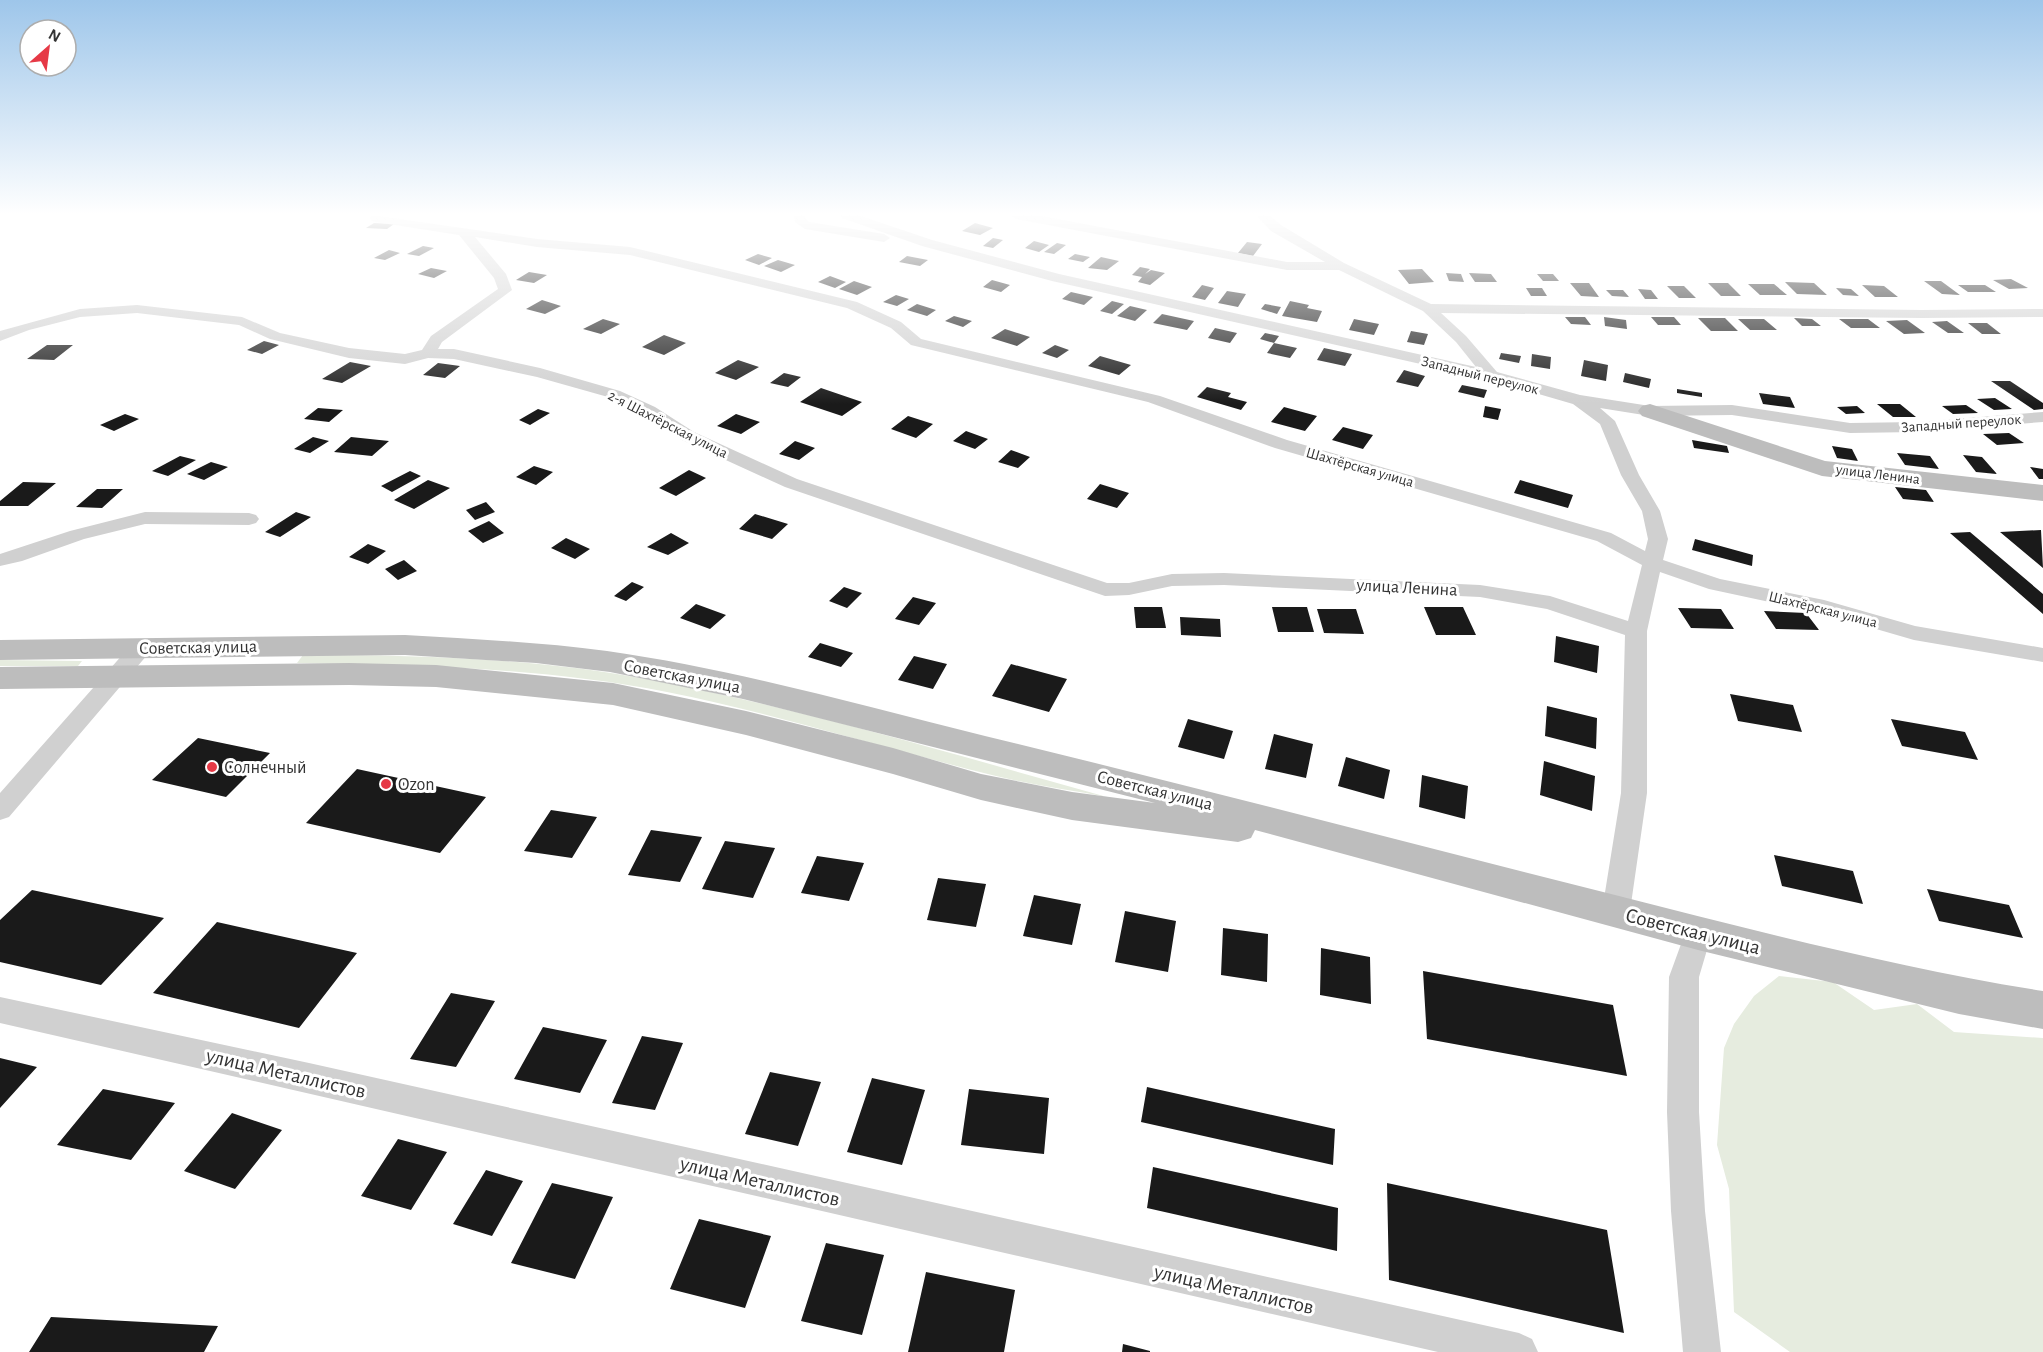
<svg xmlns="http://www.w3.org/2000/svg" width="2043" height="1352" viewBox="0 0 2043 1352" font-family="'Alegreya Sans',sans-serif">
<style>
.green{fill:#e6ecdf}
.building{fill:#1a1a1a}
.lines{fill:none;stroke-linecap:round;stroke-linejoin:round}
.street{fill:#d0d0d0;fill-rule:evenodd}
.secondary{fill:#bdbdbd;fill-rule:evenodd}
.poi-dot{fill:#e63946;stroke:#fff;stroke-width:2}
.labels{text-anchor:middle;stroke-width:6;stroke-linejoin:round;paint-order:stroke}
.far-street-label{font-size:15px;fill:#333;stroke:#fff}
.street-label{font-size:18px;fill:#333;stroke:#fff}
.poi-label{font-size:18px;fill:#333;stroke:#fff;text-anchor:start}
.near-street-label{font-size:21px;fill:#333;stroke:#fff}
</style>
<rect width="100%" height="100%" fill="#fff"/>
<!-- green -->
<path class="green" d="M303,655c116,0 233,3 348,25 154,29 305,75 456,117 -37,-7 -75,-12 -111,-21 -110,-27 -218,-62 -329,-84 -121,-24 -246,-27 -370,-29z
M0,660l82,1 -4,5h-78z
M1779,976l54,6 41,28 43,-6 37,28 89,6v314h-253l-56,-40 -5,-123 -12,-44 7,-97 10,-24 20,-28z"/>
<!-- building -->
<path class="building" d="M374,223l20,1 -7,5 -21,-1z
M975,223l18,5 -13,7 -18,-4z
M993,238l10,2 -10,8 -10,-2z
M1034,241l15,4 -10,7 -14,-4z
M1247,242l15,2 -9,12 -15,-3z
M1057,243l9,2 -12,9 -10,-2z
M423,246l11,2 -15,8 -12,-2z
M389,250l11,3 -15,7 -11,-2z
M758,254l14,4 -13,7 -14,-5z
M1075,254l15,3 -7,5 -15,-3z
M907,256l21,4 -8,6 -21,-4z
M1101,257l18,4 -12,9 -19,-2z
M778,260l17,5 -14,7 -17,-6z
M1140,267l10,2 -5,5 6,-4 14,3 -15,12 -12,-3 4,-5 -10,-2z
M431,268l16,3 -13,7 -16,-4z
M1422,269l12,13 -25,2 -11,-14z
M529,272l18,3 -13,8 -18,-3z
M1446,273l15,1 3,8 -15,-1z
M1469,273l22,1 6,8h-22z
M1537,274h16l6,7h-16z
M830,276l16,6 -11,6 -17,-6z
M2011,279l17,9 -19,1 -16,-9z
M992,280l18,5 -9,7 -18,-5z
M854,281l18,6 -15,8 -18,-6z
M1924,281h17l19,14 -18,-1z
M1785,282l29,1 13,12 -30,-1z
M1570,283h19l10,14 -18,-1z
M1708,283h20l13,13h-20z
M1748,284h26l13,11h-27z
M1202,285l12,3 -9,12 -13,-3z
M1862,285l22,1 14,11h-23z
M1958,285h27l11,7h-28z
M1667,286h17l12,12h-17z
M1526,288h16l5,8h-16z
M1836,288l15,1 8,7 -16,-1z
M1638,289l13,1 7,9h-13z
M1606,290h17l6,7 -17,-1z
M1227,291l19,3 -8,13 -20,-4z
M1071,292l22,5 -9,8 -22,-6z
M896,295l13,4 -12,7 -14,-4z
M542,300l19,6 -16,8 -19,-5z
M1112,301l12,3 -12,10 -12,-3z
M1290,301l19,4 -2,3 15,3 -5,11 -35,-6z
M917,304l19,6 -9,6 -20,-6z
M1265,304l16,3 -4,7 -16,-5z
M1130,306l17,4 -12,11 -18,-5z
M1162,314l32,7 -7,9 -34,-7z
M954,316l18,5 -9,6 -18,-6z
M1565,317h20l6,8 -20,-1z
M1604,317l22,3 1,9 -22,-3z
M1651,317h23l7,8h-23z
M1698,318h27l13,13h-27z
M1794,318l18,1 9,7h-19z
M603,319l17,5 -19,10 -18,-5z
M1354,319l25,5 -5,11 -25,-5z
M1738,319h26l13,11h-27z
M1839,319h29l12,9h-29z
M1907,320l18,13 -21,1 -18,-13z
M1947,321l17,12h-16l-16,-11z
M1968,323h19l14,11h-19z
M1215,328l22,5 -7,10 -22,-5z
M1005,329l25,8 -13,9 -26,-8z
M1411,331l17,3 -4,11 -17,-3z
M1265,333l14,3 -5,7 -14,-4z
M664,335l22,8 -22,12 -22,-8z
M264,341l15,4 -17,9 -15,-4z
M1274,343l23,5 -7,10 -23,-5z
M47,345h26l-19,15 -27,-1z
M1055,345l14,5 -12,8 -15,-5z
M1324,348l28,6 -7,12 -28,-6z
M1501,353l20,3 -2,7 -20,-4z
M1532,354l19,3 -1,12 -19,-3z
M1100,356l31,9 -12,10 -31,-9z
M738,360l21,7 -23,13 -21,-7z
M1584,360l24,5 -2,16 -25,-5z
M350,362l21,4 -29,17 -20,-4z
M438,363l22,3 -15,12 -22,-3z
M1404,370l21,6 -7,11 -22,-5z
M784,373l17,4 -13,10 -18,-4z
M1625,373l26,6 -2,9 -26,-6z
M1991,381h19l33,22v6l-9,1z
M1462,385l25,5 -3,8 -26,-6z
M1207,387l24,6 -3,4 19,5 -6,8 -44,-13z
M821,388l41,14 -20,14 -42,-14z
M1677,389l25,4v4l-25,-4z
M1759,393l31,4 5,11 -32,-4z
M1995,398l17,11 -18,1 -17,-11z
M1877,404h23l16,13h-23z
M1966,405l12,8 -25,1 -11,-8z
M1485,406l16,3 -3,11 -15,-3z
M1857,406l8,7 -19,1 -9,-7z
M1284,407l33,9 -12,15 -34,-9z
M318,408l25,2 -14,12 -25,-3z
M538,409l12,4 -20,12 -11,-5z
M125,414l14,5 -25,12 -14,-6z
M736,414l24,8 -19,12 -24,-8z
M908,416l25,8 -17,14 -25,-9z
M1343,427l30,8 -10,14 -31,-9z
M966,431l22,8 -13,10 -22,-8z
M2009,433l15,10 -27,2 -14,-11z
M313,437l16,4 -19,12 -16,-4z
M351,437l38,4 -17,15 -38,-4z
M1692,440l35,6 2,7 -35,-5z
M795,441l20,7 -16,12 -20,-6z
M1832,446l20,3 6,12 -21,-3z
M1011,450l19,7 -12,11 -20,-6z
M1897,453l33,3 9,13 -34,-4z
M1963,455l19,2 15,17 -21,-2z
M180,456l16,4 -28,16 -16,-5z
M211,462l17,5 -24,13 -17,-6z
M534,466l19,6 -17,13 -20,-8z
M2030,467l13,2v10h-4z
M689,470l17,8 -30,18 -17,-8z
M410,471l11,5 -29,16 -11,-6z
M428,480l22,8 -36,21 -20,-9z
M1520,480l53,15 -5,13 -54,-15z
M23,482l33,1 -28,23h-28v-5z
M1100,484l29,9 -12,15 -30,-9z
M1895,487l31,3 8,12 -31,-3z
M97,489h26l-21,19 -26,-1z
M486,502l9,10 -20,8 -9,-10z
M296,512l15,5 -31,20 -15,-5z
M755,514l33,10 -16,15 -33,-10z
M489,521l15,12 -21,10 -15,-12z
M2041,530l2,38 -43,-36z
M1970,532l73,62v20l-93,-81z
M671,533l18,10 -21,12 -21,-8z
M566,538l24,11 -15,10 -24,-11z
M1695,539l58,16 -1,11 -60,-16z
M368,544l18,7 -18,13 -19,-7z
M404,560l13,11 -19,9 -13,-11z
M632,582l12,5 -18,14 -12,-5z
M844,587l18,6 -15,15 -18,-7z
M913,597l23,6 -17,22 -24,-6z
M696,604l30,11 -16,14 -30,-11z
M1134,607h28l4,21h-30z
M1272,607h35l7,25h-36z
M1424,607h39l13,28h-40z
M1678,608l43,1 13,20 -43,-1z
M1317,609h39l8,25 -40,-1z
M1764,611l42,2 13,17 -43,-1z
M1180,617l40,2 1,18 -40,-2z
M1556,636l43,10 -2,27 -43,-11z
M820,643l33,10 -12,14 -33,-10z
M914,656l33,8 -14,25 -35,-9z
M1011,664l56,15 -18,33 -57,-16z
M1730,694l63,11 9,27 -64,-11z
M1547,706l50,12 -1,31 -51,-13z
M1188,719l45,12 -9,28 -46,-12z
M1891,719l74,13 13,28 -76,-14z
M1274,734l39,10 -7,34 -41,-9z
M198,738l72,15 -44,44 -74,-17z
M1346,757l44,13 -6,29 -46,-13z
M1544,761l51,15 -3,35 -52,-16z
M357,769l129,28 -46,56 -134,-30z
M1422,775l46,11 -3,33 -46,-12z
M551,810l46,7 -25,41 -48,-7z
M651,830l51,7 -22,45 -52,-7z
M725,841l50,7 -22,50 -51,-9z
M1774,855l79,16 10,33 -81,-18z
M817,856l47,7 -15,38 -48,-8z
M938,878l48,6 -10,43 -49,-7z
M1927,889l82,16 14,33 -84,-17z
M32,890l132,28 -63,67 -101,-23v-42z
M1034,895l47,9 -9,41 -49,-9z
M1125,911l51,10 -8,51 -53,-10z
M217,922l140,31 -58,75 -146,-35z
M1223,928l45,6 -1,48 -46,-7z
M1321,948l49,9 1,47 -51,-9z
M1423,971l190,34 14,71 -200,-37z
M451,993l44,8 -39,66 -46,-8z
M543,1027l64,13 -27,53 -66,-14z
M642,1036l41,7 -28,67 -43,-7z
M0,1058l37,9 -37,41z
M770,1072l51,10 -23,64 -53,-12z
M872,1078l53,12 -23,75 -55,-13z
M1147,1087l188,42 -2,36 -192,-43z
M103,1089l72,14 -44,57 -74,-15z
M969,1089l80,9 -5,56 -83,-9z
M232,1113l50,17 -47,59 -51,-18z
M398,1139l49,13 -36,58 -50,-14z
M1153,1167l185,41 -1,43 -190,-43z
M486,1170l37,11 -31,55 -39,-12z
M552,1183l61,14 -38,82 -64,-16z
M1387,1183l220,47 17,103 -235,-53z
M699,1219l72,17 -26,72 -75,-19z
M826,1243l58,12 -22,80 -61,-14z
M926,1272l89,18 -11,62h-96z
M51,1317l167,9 -14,26h-175z
M1123,1344l27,7v1h-28z"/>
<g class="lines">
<!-- street -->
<path class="street" d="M372,215l165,24 93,8 227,55 44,20 20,17 239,57 127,44 324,93 34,18 3,-12 -6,-28 -21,-36 -21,-51 -27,-20 -86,-25 -435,-98 -130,-35 -80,-28 -2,-3h18l74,25 127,34 417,93 -20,-25 -33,-31 -84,-41h-52l-271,-51 -6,-4h26l251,47h38l-54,-31 -15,-16h13l12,10 63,38 87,41 491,6 121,-1v8l-121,1 -481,-5 25,23 31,36 83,23 70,11 82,-1 118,18 67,-1 126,-10v10l-126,10 -67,1 -118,-18 -82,1 -50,-8 15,13 24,54 21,36 8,28 -5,21 57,19 104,21 91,26 128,22v14l-129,-22 -93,-27 -112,-24 -49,-17 -13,59v162l-17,118 -4,8 -10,4 -10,-4 -4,-8 19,-118 4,-158 -78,-26 -67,-12 -256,-12 -52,1 -43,9 -24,1 -320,-109 -103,-47 -39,-25 -35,-18 -71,-20 -83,-18 -26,-1 -23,6 -56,-6 -79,-19 -31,-14 -102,-12 -57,4 -51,13 -29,11v-10l80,-22 57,-4 105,12 38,16 69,15 56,6 17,-4 9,-14 67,-47 -4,-11 -35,-43 -83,-13 -4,-1 -2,-3zM475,237l62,10 93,8 217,53 44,20 20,17 237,57 127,46 322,93 45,24 -14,56 -78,-25 -70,-11 -256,-12 -52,1 -43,9h-22l-310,-104 -103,-47 -39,-25 -35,-16 -80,-23 -86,-19h-16l4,-7 70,-52 -6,-16z
M794,215h12l-1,3 4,4 75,12 6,4 -6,4 -79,-13 -10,-7z
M145,512l104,1 7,2 3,4 -3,4 -7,2 -104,-1 -61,15 -62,22 -22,5v-12l70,-23z
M140,642l8,2 3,5 -3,5 -139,163 -9,3v-27l132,-149z
M1698,921l10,4 4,8 -13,44v135l6,99 16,141h-38l-12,-141 -4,-99 2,-135 19,-52z
M0,997l309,66 1210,270 13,6 6,13h-100l-1438,-329z"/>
<!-- secondary -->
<path class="secondary" d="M1650,404l175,57 218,24v16l-221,-25 -180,-60 -4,-5 4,-5z
M405,635c67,4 135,7 202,16 127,18 253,54 378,85 211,51 420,106 630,159 142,36 284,73 428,96v38l-84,-15 -261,-64 -443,-120 -4,8 -13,4 -166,-22 -91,-20 -88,-26 -147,-39 -133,-30 -177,-18 -87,-2 -349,4v-22l349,-4 87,2 177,18 133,28 147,37 88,26 91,18 83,11 -412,-104 -133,-27 -74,-9 -131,-8 -405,5v-20z"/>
</g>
<!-- sky -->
<linearGradient id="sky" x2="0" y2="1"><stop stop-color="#9ec6ea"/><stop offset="0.53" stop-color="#fff"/><stop offset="1" stop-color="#fff" stop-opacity="0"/></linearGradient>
<rect width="2043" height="404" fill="url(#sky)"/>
<!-- markers -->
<g class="poi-dot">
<circle cx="212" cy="767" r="6"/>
<circle cx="386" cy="784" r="6"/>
</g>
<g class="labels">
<!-- far-street labels -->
<g class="far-street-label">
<text transform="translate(1480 375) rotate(14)" y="5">Западный переулок</text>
<text transform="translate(1961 423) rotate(-4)" y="5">Западный переулок</text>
<text transform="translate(668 424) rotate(27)" y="5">2-я Шахтёрская улица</text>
<text transform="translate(1360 467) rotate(16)" y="5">Шахтёрская улица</text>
<text transform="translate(1878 474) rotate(7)" y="5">улица Ленина</text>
<text transform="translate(1823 609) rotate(14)" y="5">Шахтёрская улица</text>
</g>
<!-- street labels -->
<g class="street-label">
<text transform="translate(1407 587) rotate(3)" y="6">улица Ленина</text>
<text transform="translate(198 647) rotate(-1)" y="6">Советская улица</text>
<text transform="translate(682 676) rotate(11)" y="6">Советская улица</text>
<text transform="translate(1155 790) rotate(14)" y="6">Советская улица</text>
</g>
<!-- poi labels -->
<g class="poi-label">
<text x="224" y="773">Солнечный</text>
<text x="398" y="790">Ozon</text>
</g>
<!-- near-street labels -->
<g class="near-street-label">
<text transform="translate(1693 931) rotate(14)" y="7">Советская улица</text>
<text transform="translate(286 1073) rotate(13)" y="7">улица Металлистов</text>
<text transform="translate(760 1181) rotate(13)" y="7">улица Металлистов</text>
<text transform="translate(1234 1289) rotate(13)" y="7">улица Металлистов</text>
</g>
</g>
<!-- north arrow -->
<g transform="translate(48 48) rotate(28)"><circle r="28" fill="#ffffff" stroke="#adadad" stroke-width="1.5"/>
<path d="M0-4.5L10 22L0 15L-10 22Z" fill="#e63946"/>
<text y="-9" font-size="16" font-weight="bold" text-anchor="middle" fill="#333333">N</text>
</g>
</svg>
